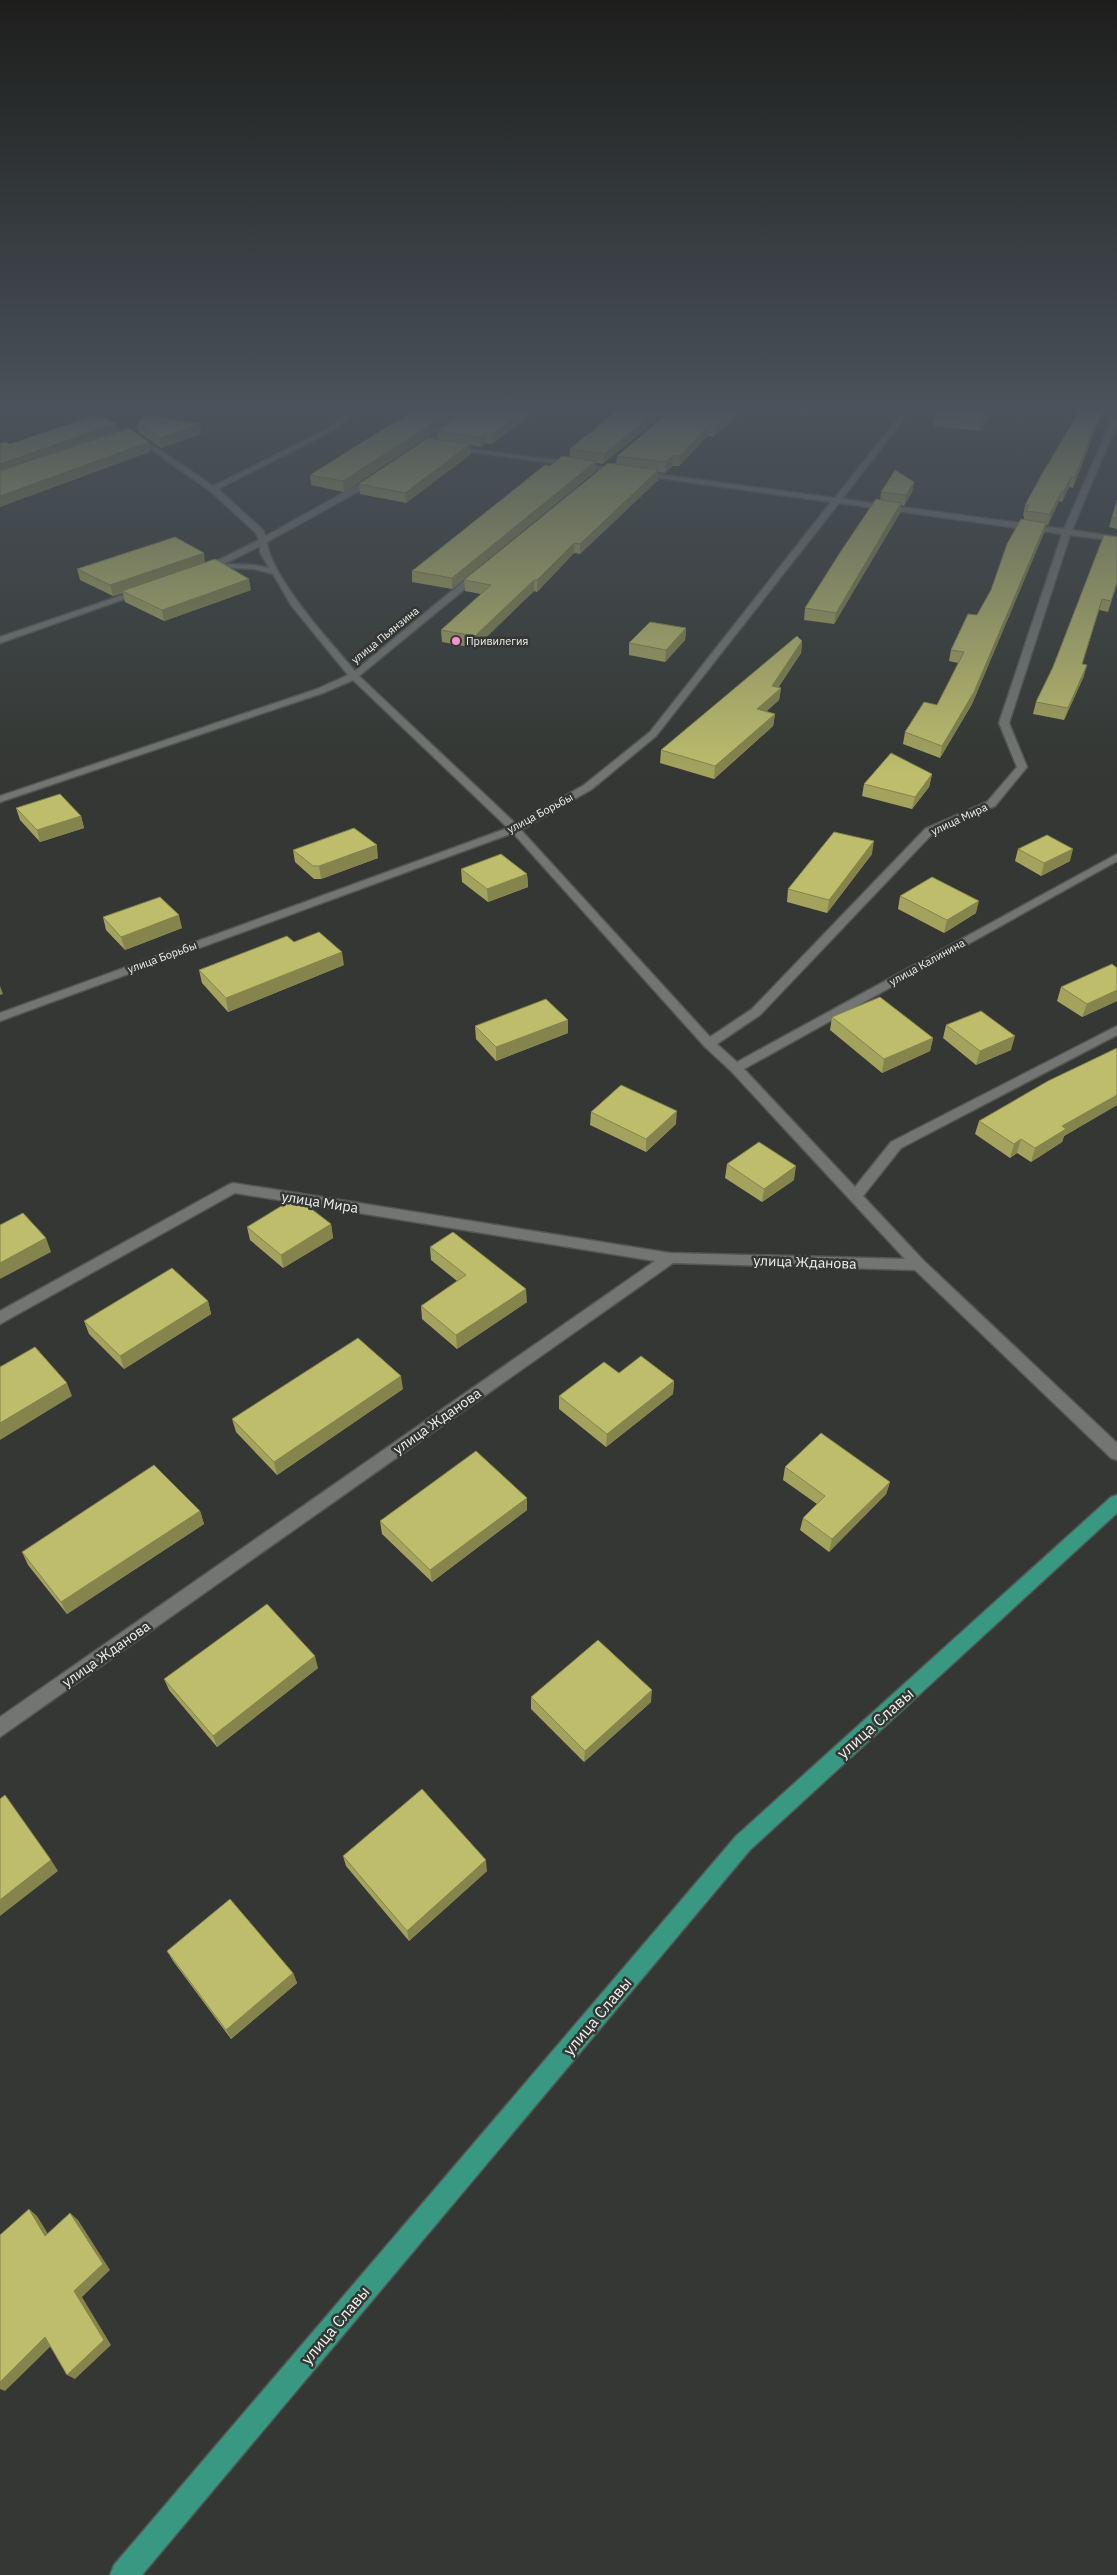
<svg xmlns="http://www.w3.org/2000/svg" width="1117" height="2575" viewBox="0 0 1117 2575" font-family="'IBM Plex Sans',sans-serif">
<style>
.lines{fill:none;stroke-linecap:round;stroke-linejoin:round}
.minor-casing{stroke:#535652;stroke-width:3}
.major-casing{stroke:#535652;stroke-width:3}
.minor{fill:#727571;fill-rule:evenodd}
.major{fill:#399881;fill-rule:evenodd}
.wall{fill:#a3a35d}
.shaded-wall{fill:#84844c}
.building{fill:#bdbd6c;stroke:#84844c}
.poi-dot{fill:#f890cd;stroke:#343733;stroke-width:2}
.labels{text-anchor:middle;stroke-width:5;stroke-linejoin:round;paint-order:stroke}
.far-street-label{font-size:11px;fill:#eff1ee;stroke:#343733}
.far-poi-label{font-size:11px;fill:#eff1ee;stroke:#343733;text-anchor:start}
.street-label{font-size:14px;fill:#eff1ee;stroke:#343733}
.near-street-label{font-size:16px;fill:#eff1ee;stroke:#343733}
</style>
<rect width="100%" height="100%" fill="#343733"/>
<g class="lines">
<!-- minor casing -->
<g class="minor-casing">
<path id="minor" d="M68,412h9l56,20 80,54 113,-56 23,-18h7l-26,20 -112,57 45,41 3,6 107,-60h6v4l-112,62c3,34 64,101 88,129l122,-101h6v4l-124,102 157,148 68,-39 66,-53 181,-230 -381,-53 -2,-3 387,52 68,-86h6l-67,87 222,30 50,-114 3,-2v10l-45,107 45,7v4l-47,-6 -61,188 18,44 -32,39 -62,27 -173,182 -43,29 20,18 380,-208v7l-373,208 111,118 36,-45 226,-116v9l-216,113 -38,48 61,65 193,182v17l-6,-2 -196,-188 -242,-7 -673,474v-20l655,-456 -420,-68 -235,131v-13l228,-126 5,-2 437,70 235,6 -174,-188 -26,-24 -192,-214 -513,188v-8l508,-185 -155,-148 -30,13 -323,109v-6l317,-107 31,-14 -57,-70 -18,-31 -19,-5 -37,-2 -15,5 -4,-2 61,-30 -3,-7 -46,-42 -81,-57zM839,503l223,31 -63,189 18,44 -30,35 -62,27 -173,180 -42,28 -189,-207 71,-41 64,-53zM260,546v6l9,16 -15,-3 -30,-1z
M157,412h7l-23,16h-4v-2z
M468,412h7l-58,39h-4v-2z
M140,589l7,2 -147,52v-6z"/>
</g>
<!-- major casing -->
<g class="major-casing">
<path id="major" d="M1117,1495v18l-367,337 -608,725h-32l4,-10 622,-729 375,-339z"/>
</g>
<!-- minor -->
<use href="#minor" class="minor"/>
<!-- major -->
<use href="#major" class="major"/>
</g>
<!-- wall -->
<path class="wall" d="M416,412h119l-43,32 -7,-1 -5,4 -10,-2 1,9 -65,49 -46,-9 -1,-10 79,-45 -1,-8 10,-7 -103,68 -33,-7 -1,-10z
M615,412l-12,52 -7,-1v8l-144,118 -40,-7v-11l138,-105 20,-8v-9z
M741,412l-28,25 -6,-1 -28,30h-7l-7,7 -7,-1v8l-78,74 -6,-1 -37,39 -3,-1 -59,57 -33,-6 -1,-12 40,-36 -16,-3 -1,-11 152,-116 1,-8z
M781,412h30l-4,3z
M989,412l-10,19 -45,-5 2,-10z
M1102,412l-29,76 -4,-1 -7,15 -3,-1 -11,24h-2l-2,8 -72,171 -32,54 -37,-14 2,-12 32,-27 21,-42 -9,-2 2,-11 26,-35 14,-25 33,-71v-3h-1l2,-11z
M137,423l64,11 -40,14 -22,-15z
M914,482l-2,10 -8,14 -3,-1 -1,8 -66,111 -30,-4 1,-12 75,-108 1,-8z
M1117,500v29l-8,-2z
M1117,537v47l-9,28 -9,-2 -17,54 2,12 -20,44 -31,-6 3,-12z
M205,562l46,28 -87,31 -39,-19 -2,-9 -10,3 -33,-16 -3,-11z
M686,628l-1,12 -20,22 -36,-7v-12z
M802,641l-1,12 -23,35h3l-2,12 -13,11 9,3 -2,12 -59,53 -54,-16 1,-13z
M932,774l-3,13 -17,22 -50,-13 2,-12z
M16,808l65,8 3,12 -44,14 -20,-22z
M1018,849l52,12 -29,15 -26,-15z
M293,850l85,8 -57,21h-7l-19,-17z
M872,854l-45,59 -40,-11 1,-13z
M461,869l66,5 1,13 -40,15 -26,-20z
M900,896l76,17 -32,20 -46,-24z
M103,917l79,11 -57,22 -19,-20z
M344,965l-116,47 -26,-29 -3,-13z
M1117,968v33l-35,16 -25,-16 4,-14z
M832,1017l101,21 -3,13 -48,22 -52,-43z
M946,1025l65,25 -35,15 -33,-27z
M475,1026l93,7 -72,28 -20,-22z
M1117,1048v57l-53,31 -2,6 -31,20 -14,-9 -7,5 -35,-24 4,-13z
M591,1112l85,12 -30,28 -56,-27z
M727,1164l67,16 -32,22 -37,-24z
M331,1224l2,14 -50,30 -33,-28 -3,-13z
M430,1247l97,55 -70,47 -35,-30 -1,-13 36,-25 -26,-21z
M208,1301l3,13 -87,55 -35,-35 -5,-13z
M619,1373l55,8 -1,13 -67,53 -47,-38v-13z
M403,1389l-126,86 -41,-43 -4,-13z
M785,1467l105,15 -4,12 -57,58 -29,-22 3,-12 14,-14 -34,-24z
M527,1510l-95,72 -50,-48 -2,-13z
M200,1511l4,13 -137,90 -39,-49 -6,-13z
M318,1668l-101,79 -48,-57 -5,-11z
M531,1697l120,5 -67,60 -53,-53z
M343,1856l144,15 -78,70 -63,-75z
M167,1951l126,22 4,10 -66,56 -58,-78z"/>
<!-- shaded-wall -->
<path class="shaded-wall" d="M450,412h15l-121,80 -1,-11z
M522,412h13l-43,32v-10z
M656,412h11l-64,52 1,-10z
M731,412h10l-28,25 1,-10z
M986,412h3l-10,19 1,-9z
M1100,412h2l-29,76 2,-11z
M117,423l2,10 -119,42v-11z
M200,424l1,10 -40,14 -1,-10z
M708,426l-1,10 -28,30 1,-10z
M485,433v10l-5,4v-10z
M149,442l1,10 -150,55v-11z
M470,444l1,10 -65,49 -1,-10z
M673,456l-1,10 -7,7 1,-11z
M596,461v10l-144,118v-11z
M658,470v10l-78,74v-10z
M1071,477l-2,10 -7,15 2,-11z
M914,482l-2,10 -8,14 2,-11z
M1062,491l-3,10 -11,24 2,-11z
M901,503l-1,10 -66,111 2,-11z
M1046,523l-2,10 -72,171 -32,54 2,-12z
M574,543v10l-37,39v-12z
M204,553l1,11 -83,27 1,2 -10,3 -3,-11z
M249,579l2,11 -87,31 -2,-11z
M534,580v11l-59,57v-12z
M1102,599l-3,11 -20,65 3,-11z
M686,628l-1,12 -20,22 1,-12z
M802,641l-1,12 -28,42 8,-7 -2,12 -23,21 1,-12z
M1087,665l-3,11 -20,44 4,-12z
M775,714l-2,12 -59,53 1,-13z
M932,774l-3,13 -17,22 3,-12z
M81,816l3,12 -44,14 -3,-12z
M874,841l-2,13 -45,59 2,-13z
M377,845l1,13 -57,21 -2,-13z
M1073,849l-3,12 -29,15 3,-13z
M527,874l1,13 -40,15 -1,-13z
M979,901l-3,12 -32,20 3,-13z
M179,915l3,13 -57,22 -4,-13z
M342,952l2,13 -116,47 -2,-14z
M0,986l3,8 -3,1z
M1117,990v11l-35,16 5,-13z
M568,1020v13l-72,28v-14z
M1015,1036l-4,14 -35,15 4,-14z
M933,1038l-3,13 -48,22 2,-14z
M1117,1095v10l-53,31 -2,6 -31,20 4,-14 27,-22z
M677,1111l-1,13 -30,28v-13z
M1021,1139l-4,14 -7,5 4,-14z
M796,1166l-2,14 -32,22 2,-13z
M331,1224l2,14 -50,30 -2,-13z
M46,1238l5,14 -51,27v-16z
M526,1289l1,13 -70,47 -1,-14z
M208,1301l3,13 -87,55 -4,-13z
M401,1376l2,13 -126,86 -3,-13z
M674,1381l-1,13 -67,53 1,-13z
M67,1383l5,13 -72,44v-17z
M890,1482l-4,12 -57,58 3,-13z
M527,1498v12l-95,72 -2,-12z
M200,1511l4,13 -137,90 -6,-12z
M315,1656l3,12 -101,79 -4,-11z
M652,1690l-1,12 -67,60 1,-11z
M51,1860l7,11 -58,45v-16z
M486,1860l1,11 -78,70 -2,-10z
M293,1973l4,10 -66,56 -5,-9z
M29,2209l8,7 16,26 -8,-6z
M70,2213l8,7 32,50 -28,27 29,48 -36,34 -8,-4 7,-84z
M45,2337l9,6 -49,48 -5,-2v-7z"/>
<!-- building -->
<path class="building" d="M411,412h39l-107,69 -33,-6z
M463,412h59l-30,22 -7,-1 -5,4 -43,-6z
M615,412h41l-52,42 -34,-5z
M669,412h62l-17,15 -6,-1 -28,30h-7l-7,6 -49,-6z
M938,412h48l-6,10 -44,-6z
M1079,412h21l-25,65h-4l-7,14h-2l-12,23 -24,-3 3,-6h-4l17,-31z
M95,415l22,8 -117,41v-20l4,-2 7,2z
M148,415l52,9 -40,14 -23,-15z
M128,428l21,14 -149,54v-25z
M428,438l42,6 -65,49 -46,-9z
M562,456l34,5 -144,117 -40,-7 133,-106 5,1z
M608,463l50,7 -78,74 -6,-1 -37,37h-3l-59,56 -34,-6 50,-45 -27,-5z
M895,470l19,12 -8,13 -25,-3z
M876,499l25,4 -65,110 -31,-5 36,-57z
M1117,500v18l-5,-1z
M1021,519l25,4 -72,169 -32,54 -37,-14 19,-30 13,3 27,-53 -13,-2 17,-36 9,1 14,-25 16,-46z
M1104,535l13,2v45l-6,19 -9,-2 -20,65 5,1 -19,43 -32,-6 17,-35z
M175,537l29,16 -94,32 -33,-16z
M215,559l34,20 -87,31 -40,-19z
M650,622l36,6 -20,22 -37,-7z
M797,636l5,5 -30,45 9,2 -24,21 18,5 -60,52 -54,-16z
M891,753l41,21 -17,23 -51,-13z
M60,794l21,22 -44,14 -21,-22z
M354,828l23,17 -58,21h-6l-20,-16z
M834,832l40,9 -45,59 -41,-11z
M1047,835l26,14 -29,14 -26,-14z
M501,854l26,20 -40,15 -26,-20z
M932,877l47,24 -32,19 -47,-24z
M160,897l19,18 -58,22 -18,-20z
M319,932l23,20 -116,46 -27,-28 88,-34 7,6z
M1112,964l5,4v22l-30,14 -26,-17z
M880,997l53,41 -49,21 -52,-42z
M546,999l22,21 -72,27 -21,-21z
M981,1011l34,25 -35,15 -34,-26z
M1117,1048v47l-55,31 4,3 -31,19 -14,-9 -7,5 -35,-23 69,-40z
M621,1085l56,26 -31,28 -55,-27z
M759,1142l37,24 -32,23 -37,-25z
M296,1197l35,27 -50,31 -34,-28z
M23,1213l23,25 -46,25v-38z
M453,1232l73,57 -70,46 -35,-29 45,-31 -36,-28z
M172,1268l36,33 -88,55 -36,-35z
M358,1338l43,38 -127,86 -42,-43z
M35,1347l32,36 -67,40v-56z
M641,1356l33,25 -67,53 -48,-38 45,-34 15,11z
M821,1433l69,49 -58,57 -29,-21 22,-22 -40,-29z
M476,1451l51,47 -97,72 -50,-49z
M154,1465l46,46 -139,91 -39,-50z
M267,1604l48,52 -102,80 -49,-57z
M598,1640l54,50 -67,61 -54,-54z
M422,1789l64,71 -79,71 -64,-75z
M5,1795l46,65 -51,40v-101z
M230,1899l63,74 -67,57 -59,-79z
M29,2209l16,27 25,-23 33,51 -29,27 30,49 -37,35 -22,-38 -45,45v-147z"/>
<!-- sky -->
<linearGradient id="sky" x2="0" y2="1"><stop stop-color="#1d1e1c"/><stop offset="0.53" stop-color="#4a535b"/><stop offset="1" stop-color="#4a535b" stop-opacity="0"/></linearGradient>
<rect width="1117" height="772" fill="url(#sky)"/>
<!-- markers -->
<circle class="poi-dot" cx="456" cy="641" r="5"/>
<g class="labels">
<!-- far-street labels -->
<g class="far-street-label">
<text transform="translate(385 635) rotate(-39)" y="4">улица Пьянзина</text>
<text transform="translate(540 813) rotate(-28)" y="4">улица Борьбы</text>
<text transform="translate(959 819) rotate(-25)" y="4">улица Мира</text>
<text transform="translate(162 957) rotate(-20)" y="4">улица Борьбы</text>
<text transform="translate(927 962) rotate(-29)" y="4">улица Калинина</text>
</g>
<!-- far-poi labels -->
<g class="far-poi-label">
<text x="466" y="645">Привилегия</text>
</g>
<!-- street labels -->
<g class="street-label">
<text transform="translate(320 1202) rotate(9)" y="5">улица Мира</text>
<text transform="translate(805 1262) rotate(2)" y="5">улица Жданова</text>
<text transform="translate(437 1421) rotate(-35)" y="5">улица Жданова</text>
<text transform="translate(106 1654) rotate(-35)" y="5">улица Жданова</text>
</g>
<!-- near-street labels -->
<g class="near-street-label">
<text transform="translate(875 1723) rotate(-42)" y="6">улица Славы</text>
<text transform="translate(597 2016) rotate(-50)" y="6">улица Славы</text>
<text transform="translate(335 2325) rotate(-50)" y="6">улица Славы</text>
</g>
</g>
</svg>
